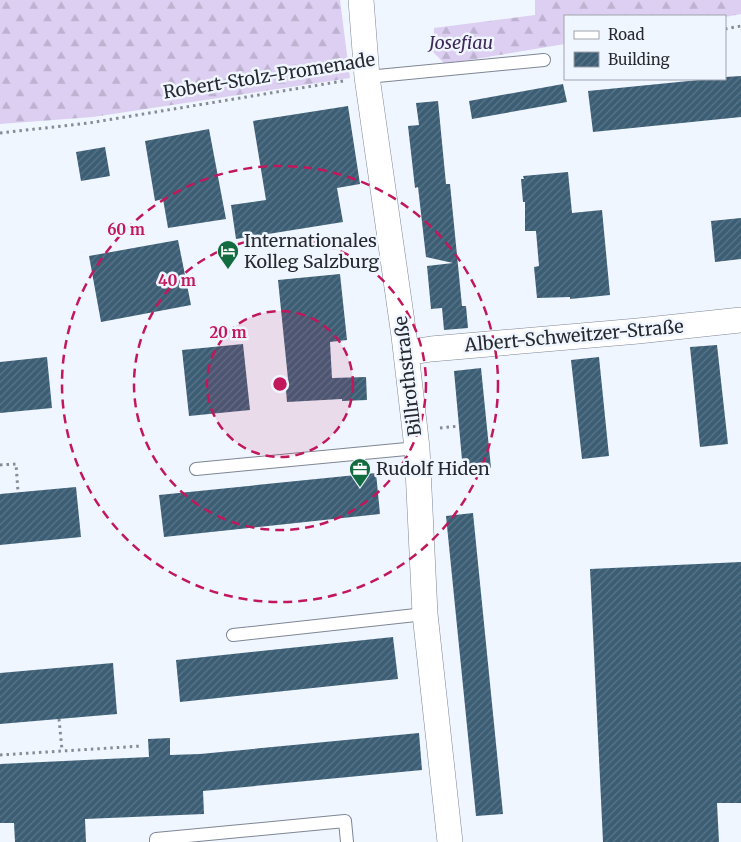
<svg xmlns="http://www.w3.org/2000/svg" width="741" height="842" viewBox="0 0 741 842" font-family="Merriweather,serif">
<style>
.forest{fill:url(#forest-firs)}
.building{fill:url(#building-hatch)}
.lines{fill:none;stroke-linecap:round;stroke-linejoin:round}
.lane-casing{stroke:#7e8694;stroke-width:14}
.street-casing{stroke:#7e8694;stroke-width:26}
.path{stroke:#878b93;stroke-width:3;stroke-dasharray:2.5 4;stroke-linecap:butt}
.lane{stroke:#fff;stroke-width:12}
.street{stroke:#fff;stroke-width:25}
.ring{fill:none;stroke:#c2185b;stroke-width:2.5;stroke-dasharray:9 6}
.labels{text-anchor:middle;stroke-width:5;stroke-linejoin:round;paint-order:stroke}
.park-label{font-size:18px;font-style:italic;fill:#3e2959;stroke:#f0f6ff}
.street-label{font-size:18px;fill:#26292f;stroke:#f0f6ff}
.poi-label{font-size:18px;fill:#26292f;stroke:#f0f6ff;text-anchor:start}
.centre{fill:#c2185b;stroke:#f0f6ff;stroke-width:2.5}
.ring-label{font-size:15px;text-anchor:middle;font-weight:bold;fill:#c2185b;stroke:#f0f6ff;stroke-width:5;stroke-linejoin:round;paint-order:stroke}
</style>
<defs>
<pattern id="forest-firs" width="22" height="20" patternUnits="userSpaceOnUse" patternTransform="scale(1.25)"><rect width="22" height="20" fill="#dccff2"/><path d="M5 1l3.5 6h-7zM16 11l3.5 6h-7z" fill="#bdb2d0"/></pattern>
<pattern id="building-hatch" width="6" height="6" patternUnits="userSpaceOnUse" patternTransform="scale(1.25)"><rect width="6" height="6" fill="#3c5e75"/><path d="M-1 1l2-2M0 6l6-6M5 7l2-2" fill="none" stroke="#5c7688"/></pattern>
</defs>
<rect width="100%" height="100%" fill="#f0f6ff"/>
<!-- forest -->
<path class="forest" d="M0,0h340l10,78 -257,39 -93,7z
M535,0h206v14l-16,3 -160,-1v28l-120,20 -12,-12 1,-24 101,-13z"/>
<!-- building -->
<path class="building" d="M741,76v41l-148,15 -5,-41 121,-12h16v-2z
M563,84l4,18 -95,17 -3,-18z
M438,101l8,83h4l12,122h4l2,22 -24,2 -2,-22 -11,1 -4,-43 26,-3 -27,-6 -8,-70 -3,1 -7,-62 11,-1 -3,-22z
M348,106l12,78 -23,4 6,34 -107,17 -5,-34 35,-5 -13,-79z
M209,129l17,90 -58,9 -5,-29 -8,2 -10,-60z
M105,147l5,29 -29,5 -5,-29z
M568,172l4,41 30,-3 8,85 -40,4v-2l-33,1 -3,-31 5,-1 -3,-35h-11v-29h-2l-2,-23h3l-1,-3z
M741,218v41l-26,3 -4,-41z
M178,240l13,65 -90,17 -12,-66z
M340,274l7,66 -17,2 2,36 34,-1 1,23 -25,1v-2l-55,3 -2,-23h3l-10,-99z
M243,344l7,66 -61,6 -7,-66z
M717,345l11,99 -28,3 -10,-100z
M47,357l5,51 -52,5v-51z
M599,357l10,99 -27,3 -11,-99z
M481,368l10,100 -28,3 -9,-100z
M376,473l4,41 -216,23 -5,-42z
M76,487l5,50 -81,8v-51z
M473,513l30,301 -27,2 -30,-300z
M741,562v241h-24l2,39h-116l-13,-273z
M393,637l5,42 -218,23 -4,-42z
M113,663l4,51 -117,10v-51z
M419,733l3,37 -219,21 1,23 -119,5 1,23h-71l-1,-19h-14v-59l149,-7 -1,-18 22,-1v17l30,-1z"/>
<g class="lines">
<!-- lane casing -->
<g class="lane-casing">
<path id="lane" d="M367,77l177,-17
M196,469l221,-21
M233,635l192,-21
M156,842v-3l189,-18 2,21"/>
</g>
<!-- street casing -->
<g class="street-casing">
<path id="street" d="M361,0l6,77 37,259 13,112 8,166 25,228
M406,353l25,-4 207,-18 103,-11"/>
</g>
<!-- path -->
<path class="path" d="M725,29l16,-3
M0,133l89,-10 254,-42
M440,428l19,-2
M0,465l16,-1 2,28
M59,719l3,31
M0,755l141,-9"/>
<!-- lane -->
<use href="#lane" class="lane"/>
<!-- street -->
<use href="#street" class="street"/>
</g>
<!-- distance rings -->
<circle cx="280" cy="384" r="73" fill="#c2185b" fill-opacity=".12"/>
<g class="ring">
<circle cx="280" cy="384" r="73"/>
<circle cx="280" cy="384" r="146"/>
<circle cx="280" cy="384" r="218"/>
</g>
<!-- icons -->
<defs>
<g id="hotel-pin" transform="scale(1.125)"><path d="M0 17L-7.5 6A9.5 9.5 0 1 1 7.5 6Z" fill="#136c3f" stroke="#f0f6ff"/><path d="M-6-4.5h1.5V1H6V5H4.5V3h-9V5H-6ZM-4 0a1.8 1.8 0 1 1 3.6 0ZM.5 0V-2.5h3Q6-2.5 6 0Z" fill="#fff"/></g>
<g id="office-pin" transform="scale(1.125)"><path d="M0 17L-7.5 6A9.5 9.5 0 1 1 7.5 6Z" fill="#136c3f" stroke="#f0f6ff"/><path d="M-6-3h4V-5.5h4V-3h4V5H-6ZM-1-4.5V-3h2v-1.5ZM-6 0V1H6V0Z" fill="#fff"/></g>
</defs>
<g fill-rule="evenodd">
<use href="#hotel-pin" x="228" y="251"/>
<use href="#office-pin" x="360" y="469"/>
</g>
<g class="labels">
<!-- park labels -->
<g class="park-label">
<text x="461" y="49">Josefiau</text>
</g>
<!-- street labels -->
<g class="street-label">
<text transform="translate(269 76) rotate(-9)" y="6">Robert-Stolz-Promenade</text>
<text transform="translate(574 336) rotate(-5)" y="6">Albert-Schweitzer-Straße</text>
<text transform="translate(408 376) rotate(-97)" y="6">Billrothstraße</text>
</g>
<!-- poi labels -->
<g class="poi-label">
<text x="244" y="247">Internationales<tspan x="244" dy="21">Kolleg Salzburg</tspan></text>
<text x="376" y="475">Rudolf Hiden</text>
</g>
</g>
<circle cx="280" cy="384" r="8" class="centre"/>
<g class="ring-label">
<text x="126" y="235">60 m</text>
<text x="177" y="286">40 m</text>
<text x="228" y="338">20 m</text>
</g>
<!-- legend -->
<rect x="564" y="15" width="162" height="65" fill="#f0f6ff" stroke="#9fa4ac"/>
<rect x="574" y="31" width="25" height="8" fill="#ffffff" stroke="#9fa4ac"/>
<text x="608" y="40" font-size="15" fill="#26292f">Road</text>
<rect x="574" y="52" width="25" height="15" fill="url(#building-hatch)" stroke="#9fa4ac"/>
<text x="608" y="65" font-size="15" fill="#26292f">Building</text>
</svg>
